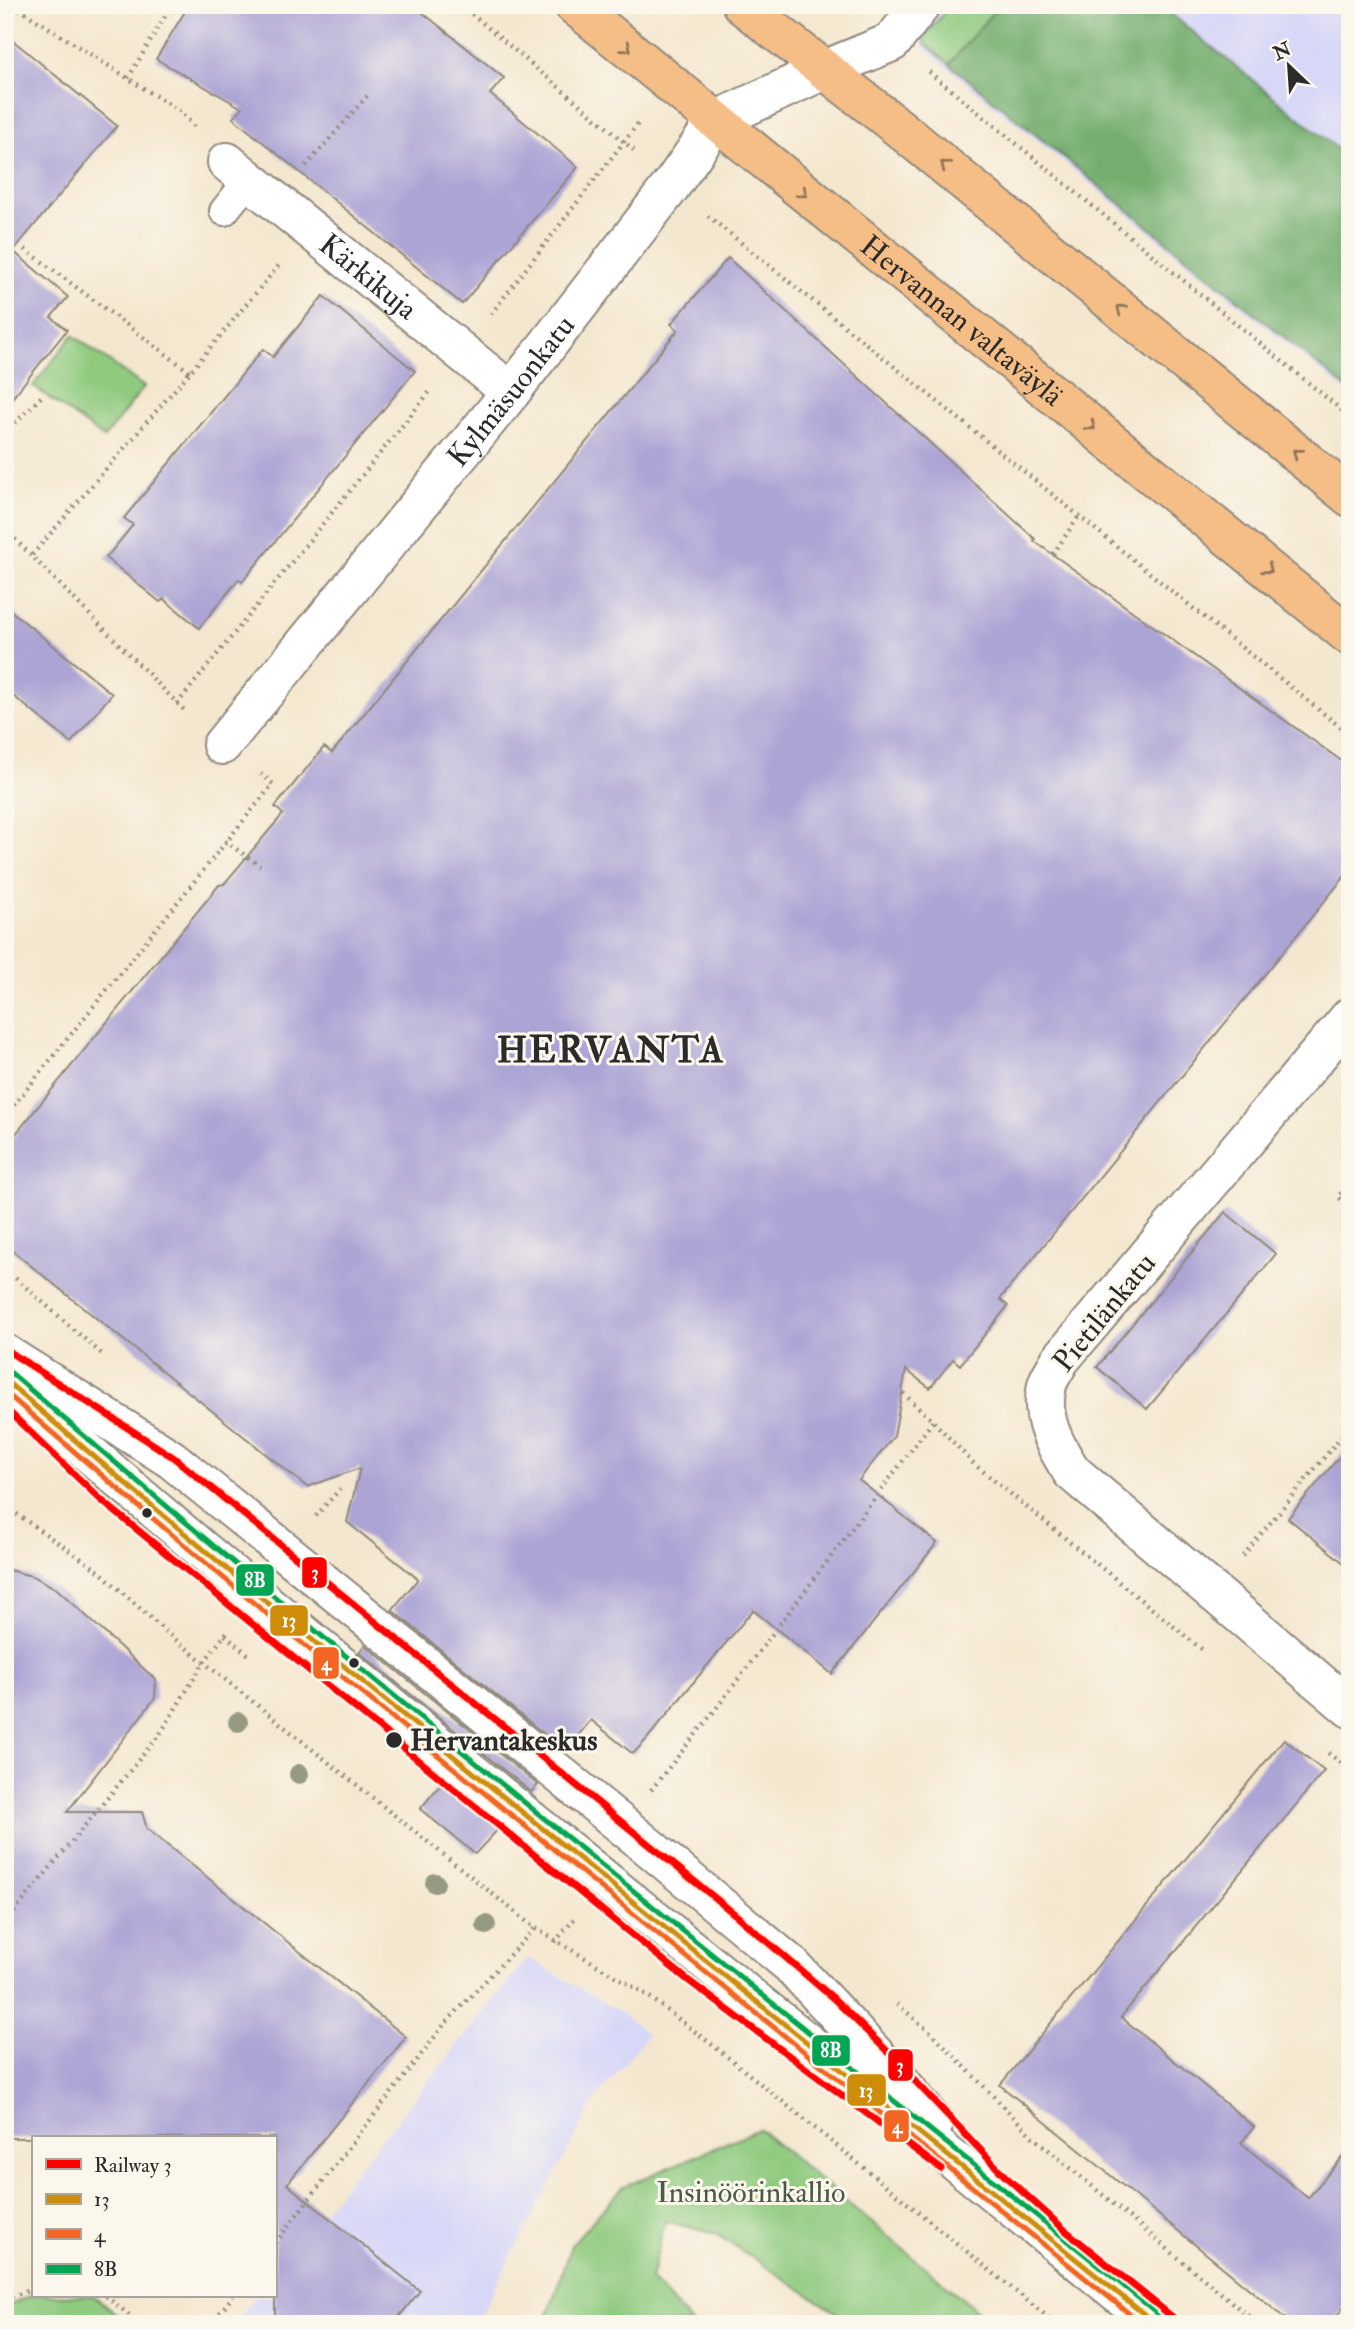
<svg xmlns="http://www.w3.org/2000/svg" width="1355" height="2329" viewBox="0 0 1355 2329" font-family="'IM FELL Double Pica',serif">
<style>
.built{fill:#d7d7f8}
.green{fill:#8fca7f;stroke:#5d7a55;stroke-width:2}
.forest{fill:#73ae6e;stroke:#4f6c4c;stroke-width:2}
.building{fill:#aca4d5}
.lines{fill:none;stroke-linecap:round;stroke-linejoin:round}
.lane-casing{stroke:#90897d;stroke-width:32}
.street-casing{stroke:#90897d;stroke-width:42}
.primary-casing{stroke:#90897d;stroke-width:42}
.path{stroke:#90897d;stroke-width:4.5;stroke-dasharray:2 5;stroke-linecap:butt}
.lane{stroke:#fff;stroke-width:28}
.street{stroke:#fff;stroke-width:38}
.primary{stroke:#f6be87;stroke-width:38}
.bus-1-casing{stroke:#fbf7ec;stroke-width:10}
.bus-2-casing{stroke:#fbf7ec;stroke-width:10}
.bus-3-casing{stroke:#fbf7ec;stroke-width:10}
.bus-1{stroke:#ce8d09;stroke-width:5}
.bus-2{stroke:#f26522;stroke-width:5}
.bus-3{stroke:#00a651;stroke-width:5}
.rail-1-casing{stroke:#fbf7ec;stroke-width:12}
.rail-1{stroke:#f00;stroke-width:7}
.tree{fill:#969a83}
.oneway{stroke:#907459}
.bus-dot{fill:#2b2b2b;stroke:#fbf7ec;stroke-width:2.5}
.labels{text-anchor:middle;stroke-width:6;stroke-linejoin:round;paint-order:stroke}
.street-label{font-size:30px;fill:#2b2b2b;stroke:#fbf7ec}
.stop-label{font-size:30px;font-weight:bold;fill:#2b2b2b;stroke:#fbf7ec;text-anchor:start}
.park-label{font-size:30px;fill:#495b44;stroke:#fbf7ec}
.district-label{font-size:37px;font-weight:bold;letter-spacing:2px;fill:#2b2b2b;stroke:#fbf7ec}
.line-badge{stroke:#fbf7ec;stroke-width:2.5}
.badge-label{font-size:19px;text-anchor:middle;font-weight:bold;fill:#fff}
</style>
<rect width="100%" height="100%" fill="#fbf7ec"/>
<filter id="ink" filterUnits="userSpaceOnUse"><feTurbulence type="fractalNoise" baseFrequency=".0143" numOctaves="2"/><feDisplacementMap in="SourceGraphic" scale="14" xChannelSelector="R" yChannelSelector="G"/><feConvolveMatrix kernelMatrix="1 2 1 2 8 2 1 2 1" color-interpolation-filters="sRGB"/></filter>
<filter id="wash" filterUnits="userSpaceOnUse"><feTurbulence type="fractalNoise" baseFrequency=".00686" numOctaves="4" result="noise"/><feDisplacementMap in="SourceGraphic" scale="28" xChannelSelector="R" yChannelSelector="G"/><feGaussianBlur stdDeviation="1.57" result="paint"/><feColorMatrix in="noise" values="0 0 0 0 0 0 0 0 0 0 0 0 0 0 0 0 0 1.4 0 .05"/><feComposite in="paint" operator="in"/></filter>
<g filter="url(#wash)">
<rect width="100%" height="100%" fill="#f4e7cf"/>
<!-- built -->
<path class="built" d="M945,5h405v390l-427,-347 -3,-12z
M528,1958l95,56 25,21 -52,63 -121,226h-242l22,-28h20v-25z"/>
<!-- green -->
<path class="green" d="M950,5h49l-50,59 -24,-20 -1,-7z
M73,335l71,52 -40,51 -71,-52z
M759,2129l234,195h-139l-138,-90 -51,-13 -14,58 41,45h-147l26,-79 52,-58z
M33,2295l61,1 35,28h-124v-17z"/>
<!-- forest -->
<path class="forest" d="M999,5h161l190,154v232l-401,-327z"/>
<g id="blocks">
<!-- building -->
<path class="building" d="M189,5h224l91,73 -14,16 88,73 -116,137 -229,-186 9,-10 -86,-49z
M5,34l112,92 -104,125 55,46 -17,20 16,13 -62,77z
M728,258l307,281 -1,2 316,226v103l-350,429 8,7 -48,59 -7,-6 -23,29 -24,-18 -12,66 -35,44 78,63 -105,131 -79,-64 -107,130 -13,14 -42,-34 -26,31 -173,-141 26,-31 -71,-57 13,-54 -53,19 -302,-242v-98l214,-262 5,-1 59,-70 -8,-7 49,-60 8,6 346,-423 -7,-6z
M323,296l92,75 -173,211 -3,-3 -40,49 -35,-29 -4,3 -54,-44 27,-33 -9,-7 139,-169 10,8z
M5,606l107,88 -41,49 -66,-54z
M1225,1212l51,42 -129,155 -50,-42z
M1350,1444v124l-62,-50z
M5,1569l30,8 22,12 99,91 -1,18 -88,114h75l5,17 259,208 -119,147 133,107 -27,33h-118v-186h-270z
M365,1645l173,140 -7,7 -85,-69 -87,-71z
M1284,1739l40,32 -203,246 133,110 -13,16 67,55 42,-50v151l-20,25h-38l-292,-239z
M445,1779l57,46 -27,29 -55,-45z"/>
</g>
</g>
<g filter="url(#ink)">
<use href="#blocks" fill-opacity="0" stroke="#90897d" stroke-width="2"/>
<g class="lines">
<!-- lane casing -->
<g class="lane-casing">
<path id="lane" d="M224,211l25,-31"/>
</g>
<!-- street casing -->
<g class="street-casing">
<g id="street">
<path id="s1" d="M227,162l284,230"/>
<path id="s2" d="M222,745l289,-353 160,-206 46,-66 107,-50 68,-28 29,-37"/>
<path d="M1350,1017l-290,343c-4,8 -11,17 -13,25 -8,33 8,61 25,87l278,236"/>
<path d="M5,1354l166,105 467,379 153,127 108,115 35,43"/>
<path d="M5,1380c373,328 767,630 1151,944"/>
</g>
</g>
<!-- primary casing -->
<g class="primary-casing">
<g id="primary">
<path id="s3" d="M574,5l776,631"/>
<path d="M742,5l157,123 451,369"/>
</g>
</g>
<!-- path -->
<path class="path" d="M13,5l168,107 14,15
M461,5l175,147
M968,9l13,-4
M929,72l421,345
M128,78l44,-73
M306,166l62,-71
M708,216l642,519
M25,249l165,123
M491,314l149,-193
M5,433l39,-39
M5,529l182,184
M1053,554l26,-38
M32,555l158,-183 90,-108
M177,704l255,-315
M225,841l35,25
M5,1116l268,-332 -12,-10
M1350,1182l-12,15 12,9
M5,1269l99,87
M903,1393l30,28 41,43 231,188
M5,1506l94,65 67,61 369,296 112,67 72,55 337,274
M316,1516l24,-27
M1243,1556l107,-130
M225,1635l25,21
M1328,1753l22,17
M651,1790l61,-76 221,-293
M5,1923l155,-189 44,-72 23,-30
M555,1942l20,-24
M897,2004l37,31 99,102 225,187
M275,2243l169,-218 91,-97
M106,2296l34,28
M5,2299l28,-10
M211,2324l22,-28"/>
<!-- lane -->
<use href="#lane" class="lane"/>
<!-- street -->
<use href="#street" class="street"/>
<!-- primary -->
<use href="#primary" class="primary"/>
<!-- bus-1 casing -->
<g class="bus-1-casing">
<path id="bus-1" d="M5,1380c375,325 766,631 1151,944"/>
</g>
<!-- bus-2 casing -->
<g class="bus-2-casing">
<path id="bus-2" d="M5,1392c371,321 756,623 1137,932"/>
</g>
<!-- bus-3 casing -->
<g class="bus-3-casing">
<path id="bus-3" d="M11,1373c375,325 765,631 1151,944"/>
</g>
<!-- bus-1 -->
<use href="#bus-1" class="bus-1"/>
<!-- bus-2 -->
<use href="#bus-2" class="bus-2"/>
<!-- bus-3 -->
<use href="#bus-3" class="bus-3"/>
<!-- rail-1 casing -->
<g class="rail-1-casing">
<path id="rail-1" d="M5,1349l168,108 564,459 96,82 52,51 120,127 60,54 116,94
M5,1408l96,92 535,438 53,43 252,188"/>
</g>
<!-- rail-1 -->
<use href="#rail-1" class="rail-1"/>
</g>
<!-- trees -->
<g class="tree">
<circle cx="238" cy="1722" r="10"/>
<circle cx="299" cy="1774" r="10"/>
<circle cx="435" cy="1883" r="10"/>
<circle cx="486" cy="1925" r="10"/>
</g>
<!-- one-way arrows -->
<defs><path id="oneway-chevron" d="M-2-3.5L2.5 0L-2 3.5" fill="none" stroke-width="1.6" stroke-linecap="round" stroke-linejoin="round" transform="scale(1.75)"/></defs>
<g class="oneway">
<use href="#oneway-chevron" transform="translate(627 48) rotate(39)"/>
<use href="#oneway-chevron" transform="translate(945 165) rotate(-141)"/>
<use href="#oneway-chevron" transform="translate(803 193) rotate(39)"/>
<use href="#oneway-chevron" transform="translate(1121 309) rotate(-141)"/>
<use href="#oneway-chevron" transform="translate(1091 426) rotate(39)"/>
<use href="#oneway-chevron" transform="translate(1297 453) rotate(-141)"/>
<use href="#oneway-chevron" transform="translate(1268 569) rotate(39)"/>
</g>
</g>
<!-- markers -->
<g class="bus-dot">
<circle cx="147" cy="1513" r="6"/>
<circle cx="354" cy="1663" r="6"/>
<circle cx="394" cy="1740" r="9"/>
</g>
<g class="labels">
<!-- street labels -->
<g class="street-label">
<text dy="10" stroke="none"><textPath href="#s1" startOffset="182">Kärkikuja</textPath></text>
<text dy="10" stroke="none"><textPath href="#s3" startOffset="500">Hervannan valtaväylä</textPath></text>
<text dy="10" stroke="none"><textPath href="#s2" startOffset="457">Kylmäsuonkatu</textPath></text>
<text transform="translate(1104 1312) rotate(-51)" y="10">Pietilänkatu</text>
</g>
<!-- stop labels -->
<g class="stop-label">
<text x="410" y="1750">Hervantakeskus</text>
</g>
<!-- park labels -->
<g class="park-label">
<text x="751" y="2202">Insinöörinkallio</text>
</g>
<!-- district labels -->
<g class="district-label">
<text x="611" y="1062">HERVANTA</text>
</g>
</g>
<g class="line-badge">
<rect x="301" y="1556" width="27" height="33" rx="7" fill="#f00"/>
<rect x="235" y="1563" width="40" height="34" rx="7" fill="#00a651"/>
<rect x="269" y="1604" width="40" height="33" rx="7" fill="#ce8d09"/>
<rect x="312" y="1646" width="28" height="34" rx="7" fill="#f26522"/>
<rect x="811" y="2034" width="40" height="33" rx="7" fill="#00a651"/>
<rect x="887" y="2048" width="27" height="34" rx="7" fill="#f00"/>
<rect x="846" y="2073" width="41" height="34" rx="7" fill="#ce8d09"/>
<rect x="883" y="2109" width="27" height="34" rx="7" fill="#f26522"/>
</g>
<g class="badge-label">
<text x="315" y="1579">3</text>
<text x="255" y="1587">8B</text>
<text x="289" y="1627">13</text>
<text x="326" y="1670">4</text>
<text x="831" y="2057">8B</text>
<text x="900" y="2072">3</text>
<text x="866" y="2097">13</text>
<text x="897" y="2133">4</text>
</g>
<!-- margin -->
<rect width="1355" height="2329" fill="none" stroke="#fbf7ec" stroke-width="28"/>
<!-- legend -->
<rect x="32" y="2136" width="245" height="161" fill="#fbf7ec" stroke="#a8a59f" stroke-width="2"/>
<rect x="46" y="2159" width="35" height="10" fill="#ff0000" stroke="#a8a59f" stroke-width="2"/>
<text x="94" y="2172" font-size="21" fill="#2b2b2b">Railway 3</text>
<rect x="46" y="2194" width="35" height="10" fill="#ce8d09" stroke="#a8a59f" stroke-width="2"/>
<text x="94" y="2206" font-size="21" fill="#2b2b2b">13</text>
<rect x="46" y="2229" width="35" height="10" fill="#f26522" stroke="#a8a59f" stroke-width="2"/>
<text x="94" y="2242" font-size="21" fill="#2b2b2b">4</text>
<rect x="46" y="2264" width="35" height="10" fill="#00a651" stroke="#a8a59f" stroke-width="2"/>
<text x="94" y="2276" font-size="21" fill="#2b2b2b">8B</text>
<!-- north arrow -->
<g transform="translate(1289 66) rotate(335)" stroke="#fbf7ec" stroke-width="5" paint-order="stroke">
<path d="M0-5L12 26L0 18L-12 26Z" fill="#2b2b2b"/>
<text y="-10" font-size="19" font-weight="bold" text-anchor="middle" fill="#2b2b2b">N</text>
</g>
</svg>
